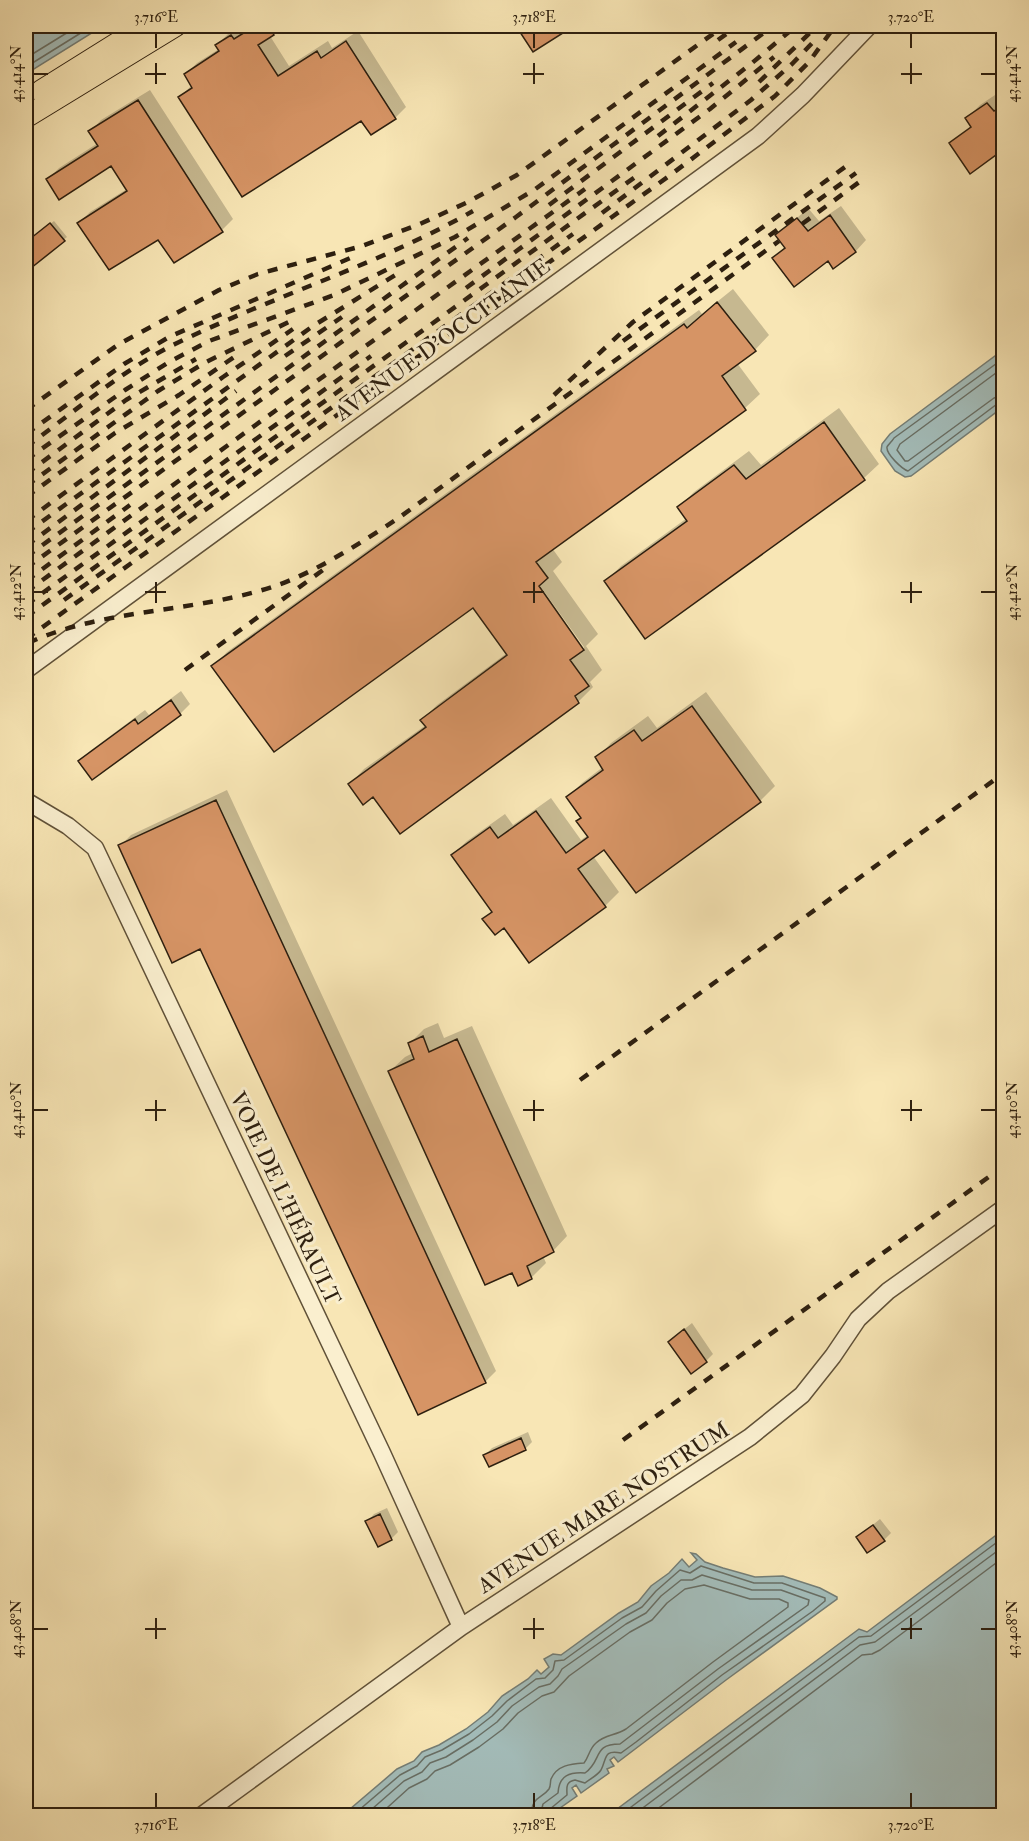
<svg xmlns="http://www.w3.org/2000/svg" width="1029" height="1841" viewBox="0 0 1029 1841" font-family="'IM FELL Double Pica',serif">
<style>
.water{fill:#a3bcb9;stroke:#747d75;stroke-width:1.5}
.shadow{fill:#0003;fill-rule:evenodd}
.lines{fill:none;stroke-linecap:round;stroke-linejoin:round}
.shore{stroke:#686e64;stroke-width:1.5}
.building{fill:#d69465;stroke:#2d1f0f;stroke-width:1.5}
.minor-casing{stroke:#605138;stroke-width:19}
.major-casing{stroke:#2d1f0f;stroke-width:23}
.minor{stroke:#faefcf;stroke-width:16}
.major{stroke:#f8e6b5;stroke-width:21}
.rail{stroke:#2d1f0f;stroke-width:4.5;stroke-dasharray:10 10;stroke-linecap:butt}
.ticks{fill:none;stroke:#2d1f0f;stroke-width:2}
.labels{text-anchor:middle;stroke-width:6;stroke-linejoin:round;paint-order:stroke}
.street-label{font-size:22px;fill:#2d1f0f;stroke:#faefcf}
.neatline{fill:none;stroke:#2d1f0f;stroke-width:2}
.ticks-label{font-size:15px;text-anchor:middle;fill:#2d1f0f}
</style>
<rect width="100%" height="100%" fill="#f8e6b5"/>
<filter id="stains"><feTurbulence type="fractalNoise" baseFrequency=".00333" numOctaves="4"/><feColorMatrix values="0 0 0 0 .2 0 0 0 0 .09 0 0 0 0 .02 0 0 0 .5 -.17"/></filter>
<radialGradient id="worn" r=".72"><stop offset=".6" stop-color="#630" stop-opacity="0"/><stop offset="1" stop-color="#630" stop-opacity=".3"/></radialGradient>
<!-- water -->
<path class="water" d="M26,26h77l-77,48z
M1003,350v57l-92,69 -6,1 -10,-6 -14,-20 1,-7 8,-10z
M1003,1530v285h-394l250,-186 8,3z
M691,1553l5,1 9,8 18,6 32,9 28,-1 37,12 17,9v2l-111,81 -108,82 -4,-5 -4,3 4,6 -7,3 2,4 -28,20 -5,-8 -4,3 5,8 -27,19h-207l54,-46 17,-8 8,-9 17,-7 27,-16 22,-17 14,-16 26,-17 9,-9 4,4 8,-7 -5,-8 9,-5 8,1 58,-42 19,-11 13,-16 18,-13 13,-14 7,8 8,-7z"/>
<!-- shadow -->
<path class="shadow" d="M242,26l3,3 5,-3h32l-12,10 19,30 39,-25 4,7 26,-17 48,76 -11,11 -33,1 -182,-22 12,-12 -6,-11 11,-11 22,-14 -2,-4 11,-11z
M518,26h53l-37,24z
M150,90l83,129 -11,11 -48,31 -15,-23 -80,-15 11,-11 37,-23 -15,-25 -64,15 11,-11 39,-25 -8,-11 11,-12z
M1001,91l3,3v54l-53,-4 21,-19 -5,-7 13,-13z
M841,206l25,34 -10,11 -23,16 -5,-8 -54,-1 12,-12 -9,-10 31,-28 11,13z
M54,221l13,16 -41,33v-27z
M733,289l36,46 -14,15 -18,13 23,31 -15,14 -193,140 10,14 -9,9 45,63 -12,12 16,24 -12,12 3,5 -15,15 -178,130 -27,-37 -23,-11 14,-15 62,-44 -4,-5 15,-15 70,-52 -34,-48 -260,62 14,-15 472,-342 3,4zM535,579l49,68v5l-51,-72z
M839,408l40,56 -15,14 -258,103 15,-15 66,-48 -8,-11 15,-15 55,-41 12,14z
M181,691l9,13 -10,10 -100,47 10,-10 55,-41 4,5z
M706,692l69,94 -15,15 -124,90 -32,-43 -11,8 26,36 -14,14 -101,20 -20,-7 9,-9 -41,-55 15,-14 38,-27 8,11 38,-27 30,42 7,-5 -6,-18 -14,-20 14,-14 21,-16 -6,-9 14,-15 37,-27 9,12z
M227,790l269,581 -11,11 -284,-435 -81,-101 11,-11z
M438,1023l6,15 28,-12 95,210 -14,15 -10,5 3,7 -15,15 -141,-207 15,-14 8,-4 -4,-9 15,-15z
M692,1323l21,31 -7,7 -29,-26z
M528,1432l4,10 -7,7 -40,6 7,-7z
M387,1508l11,24 -7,7 -24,-17 7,-8z
M880,1519l11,14 -7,7 -26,-3z"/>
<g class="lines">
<!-- shore -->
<path class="shore" d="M26,58l52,-32
M26,67l66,-41
M1004,358l-110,80c0,1 -6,7 -7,9 -1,7 15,22 21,24l89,-67 7,-1
M1004,367l-104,77 -3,6 8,11h3l86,-63 10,-3
M352,1816l48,-41 17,-9 8,-9 17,-7 27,-16 23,-18 15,-15 29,-22 9,-1 8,-8 2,-9 9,-1 58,-42 20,-11 14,-16 24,-21 10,3 11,-7 53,17h28l43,15v3l-12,10 -91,64 -86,67 -15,11c-18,-4 -14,6 -20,17 -3,5 -11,9 -16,13l-10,-3c-10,2 -8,8 -8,15l-17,14 -3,7
M364,1816l40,-35 18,-9 8,-9 16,-6 27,-17 24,-18 15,-16 27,-19 11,-3 8,-8 4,-7 64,-45 20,-11 15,-17 20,-16h11l10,-5 50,15h29l28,10 -1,5 -90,64 -98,75c-28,0 -17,16 -35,29 -15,-1 -26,2 -27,20l-15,11 -3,12
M378,1816l31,-28 18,-9 8,-8 15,-6 29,-18 24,-18 15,-16 24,-17 12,-4 15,-16 61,-44 22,-12 15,-17 18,-14 19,-4 46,14h29l9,4v4l-75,55 -87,67c-11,7 -21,5 -30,14 -7,6 -7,14 -12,20 -13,1 -27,2 -33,16 -1,3 0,7 -2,10 -8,11 -17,6 -18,27
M619,1816l240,-179 12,-1 133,-99
M632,1816l228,-171 15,-3 129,-96
M648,1816l214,-161 10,-1 8,-4 124,-93"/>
</g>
<!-- building -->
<path class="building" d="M255,26h13l6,9 -16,10 20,31 39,-25 4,7 25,-17 50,78 -25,16 -10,-14 -119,76 -64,-100 14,-9 -8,-14 35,-23 -4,-6 16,-10 3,4z
M516,26h58l-41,26z
M138,100l85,132 -49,31 -16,-23 -49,30 -32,-47 50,-32 -16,-25 -52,34 -13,-21 52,-33 -10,-15z
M987,103l7,8 10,-7v45l-34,25 -21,-31 22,-16 -6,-9z
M830,215l26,37 -23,17 -5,-8 -34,26 -22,-29 13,-10 -10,-13 22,-17 11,13z
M50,223l15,18 -39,31v-30z
M717,302l39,49 -34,25 24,34 -210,152 12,16 -9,8 45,64 -14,10 19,26 -14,10 4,7 -179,131 -27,-37 -10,8 -15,-21 78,-57 -6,-7 87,-65 -34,-47 -199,144 -63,-86 473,-342 3,4z
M824,422l41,58 -220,159 -41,-58 83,-60 -10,-14 57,-42 12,14z
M171,700l10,15 -89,65 -14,-19 57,-42 3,5z
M692,706l69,96 -125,91 -32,-43 -26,19 28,38 -77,56 -25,-35 -9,7 -13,-16 10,-7 -41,-57 39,-28 8,11 38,-27 30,42 22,-16 -12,-16 5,-3 -15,-21 37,-27 -8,-13 39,-27 8,11z
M216,800l270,583 -68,32 -218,-466 -28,14 -54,-118z
M423,1036l6,16 28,-13 97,213 -27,14 5,13 -14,7 -6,-13 -27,12 -97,-214 26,-12 -6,-16z
M684,1329l23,33 -16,12 -23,-32z
M521,1438l5,12 -37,17 -6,-12z
M380,1514l12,26 -14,7 -13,-26z
M873,1525l12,16 -18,12 -11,-16z"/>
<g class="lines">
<!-- minor casing -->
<g class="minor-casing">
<path id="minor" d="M26,670l732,-534 45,-41 66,-69
M26,801l42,25 27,22 287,605 79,174
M201,1816l260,-189 289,-190 52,-42 31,-39 25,-37 30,-28 116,-83"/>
</g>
<!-- major casing -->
<g class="major-casing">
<path id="major" d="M41,91l104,-65
M26,117l149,-91"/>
</g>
<!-- minor -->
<use href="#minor" class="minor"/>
<!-- major -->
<use href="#major" class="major"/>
<!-- rail -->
<path class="rail" d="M718,40l19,-14
M759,82l58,-56
M658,136l94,-73 44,-37
M549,205l164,-122
M602,213l149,-113 41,-36 26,-27
M802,224l60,-44
M466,288l244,-179 64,-52
M623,341l233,-168
M285,356l57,-39
M554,395l79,-73 216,-158
M26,410l93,-66 100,-54 39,-16 104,-28 58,-22 48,-22 49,-27 207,-149
M26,434l98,-70 45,-27 186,-81
M26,447c47,-34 96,-77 149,-103 98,-48 203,-79 298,-133
M26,460l99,-70 44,-28 40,-21 125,-46 121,-58 79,-47 202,-148
M26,474l100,-74 70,-41
M26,486l132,-95 48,-29 89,-43
M26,497l89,-64 64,-38 58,-40
M26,521l197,-144 70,-48
M26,533l287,-207 84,-52
M26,546l210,-155
M26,557l442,-319
M26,568l490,-351 257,-191
M26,581l104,-76
M26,592l242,-176 317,-227
M64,600l509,-366
M26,605l345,-249
M26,617l616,-445
M26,639l643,-463 106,-80 34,-34 26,-36
M28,643c77,-35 164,-30 244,-56 43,-14 90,-45 128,-70l379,-276
M185,670l138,-100
M580,1080l424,-307
M623,1440l381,-274"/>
</g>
<!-- ticks -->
<path class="ticks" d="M156,33v15M534,33v15M911,33v15M156,63v21M534,63v21M911,63v21M33,74h15M145,74h21M523,74h21M901,74h21M981,74h15M156,582v21M534,582v21M911,582v21M33,592h15M145,592h21M523,592h21M901,592h21M981,592h15M156,1100v21M534,1100v21M911,1100v21M33,1110h15M145,1110h21M523,1110h21M901,1110h21M981,1110h15M156,1618v21M534,1618v21M911,1618v21M33,1629h15M145,1629h21M523,1629h21M901,1629h21M981,1629h15M156,1793v15M534,1793v15M911,1793v15"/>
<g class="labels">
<!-- street labels -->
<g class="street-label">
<text transform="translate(442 339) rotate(-36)" y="8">AVENUE D'OCCITANIE</text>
<text transform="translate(286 1198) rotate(65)" y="8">VOIE DE L'HÉRAULT</text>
<text transform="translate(603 1507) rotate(-33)" y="8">AVENUE MARE NOSTRUM</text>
</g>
</g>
<!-- margin -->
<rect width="1029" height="1841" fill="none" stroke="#f8e6b5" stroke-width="66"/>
<rect x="33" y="33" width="963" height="1775" class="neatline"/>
<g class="ticks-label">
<text x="156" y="22">3.716°E</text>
<text x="534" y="22">3.718°E</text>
<text x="911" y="22">3.720°E</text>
<text transform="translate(16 74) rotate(-90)" y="5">43.414°N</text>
<text transform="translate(1012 74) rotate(-90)" y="5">43.414°N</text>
<text transform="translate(16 592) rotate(-90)" y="5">43.412°N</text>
<text transform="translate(1012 592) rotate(-90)" y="5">43.412°N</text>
<text transform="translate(16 1110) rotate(-90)" y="5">43.410°N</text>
<text transform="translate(1012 1110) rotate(-90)" y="5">43.410°N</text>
<text transform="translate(16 1629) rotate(-90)" y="5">43.408°N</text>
<text transform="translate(1012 1629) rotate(-90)" y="5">43.408°N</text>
<text x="156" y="1830">3.716°E</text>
<text x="534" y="1830">3.718°E</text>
<text x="911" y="1830">3.720°E</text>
</g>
<rect width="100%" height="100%" filter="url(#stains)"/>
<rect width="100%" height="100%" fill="url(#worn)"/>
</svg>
